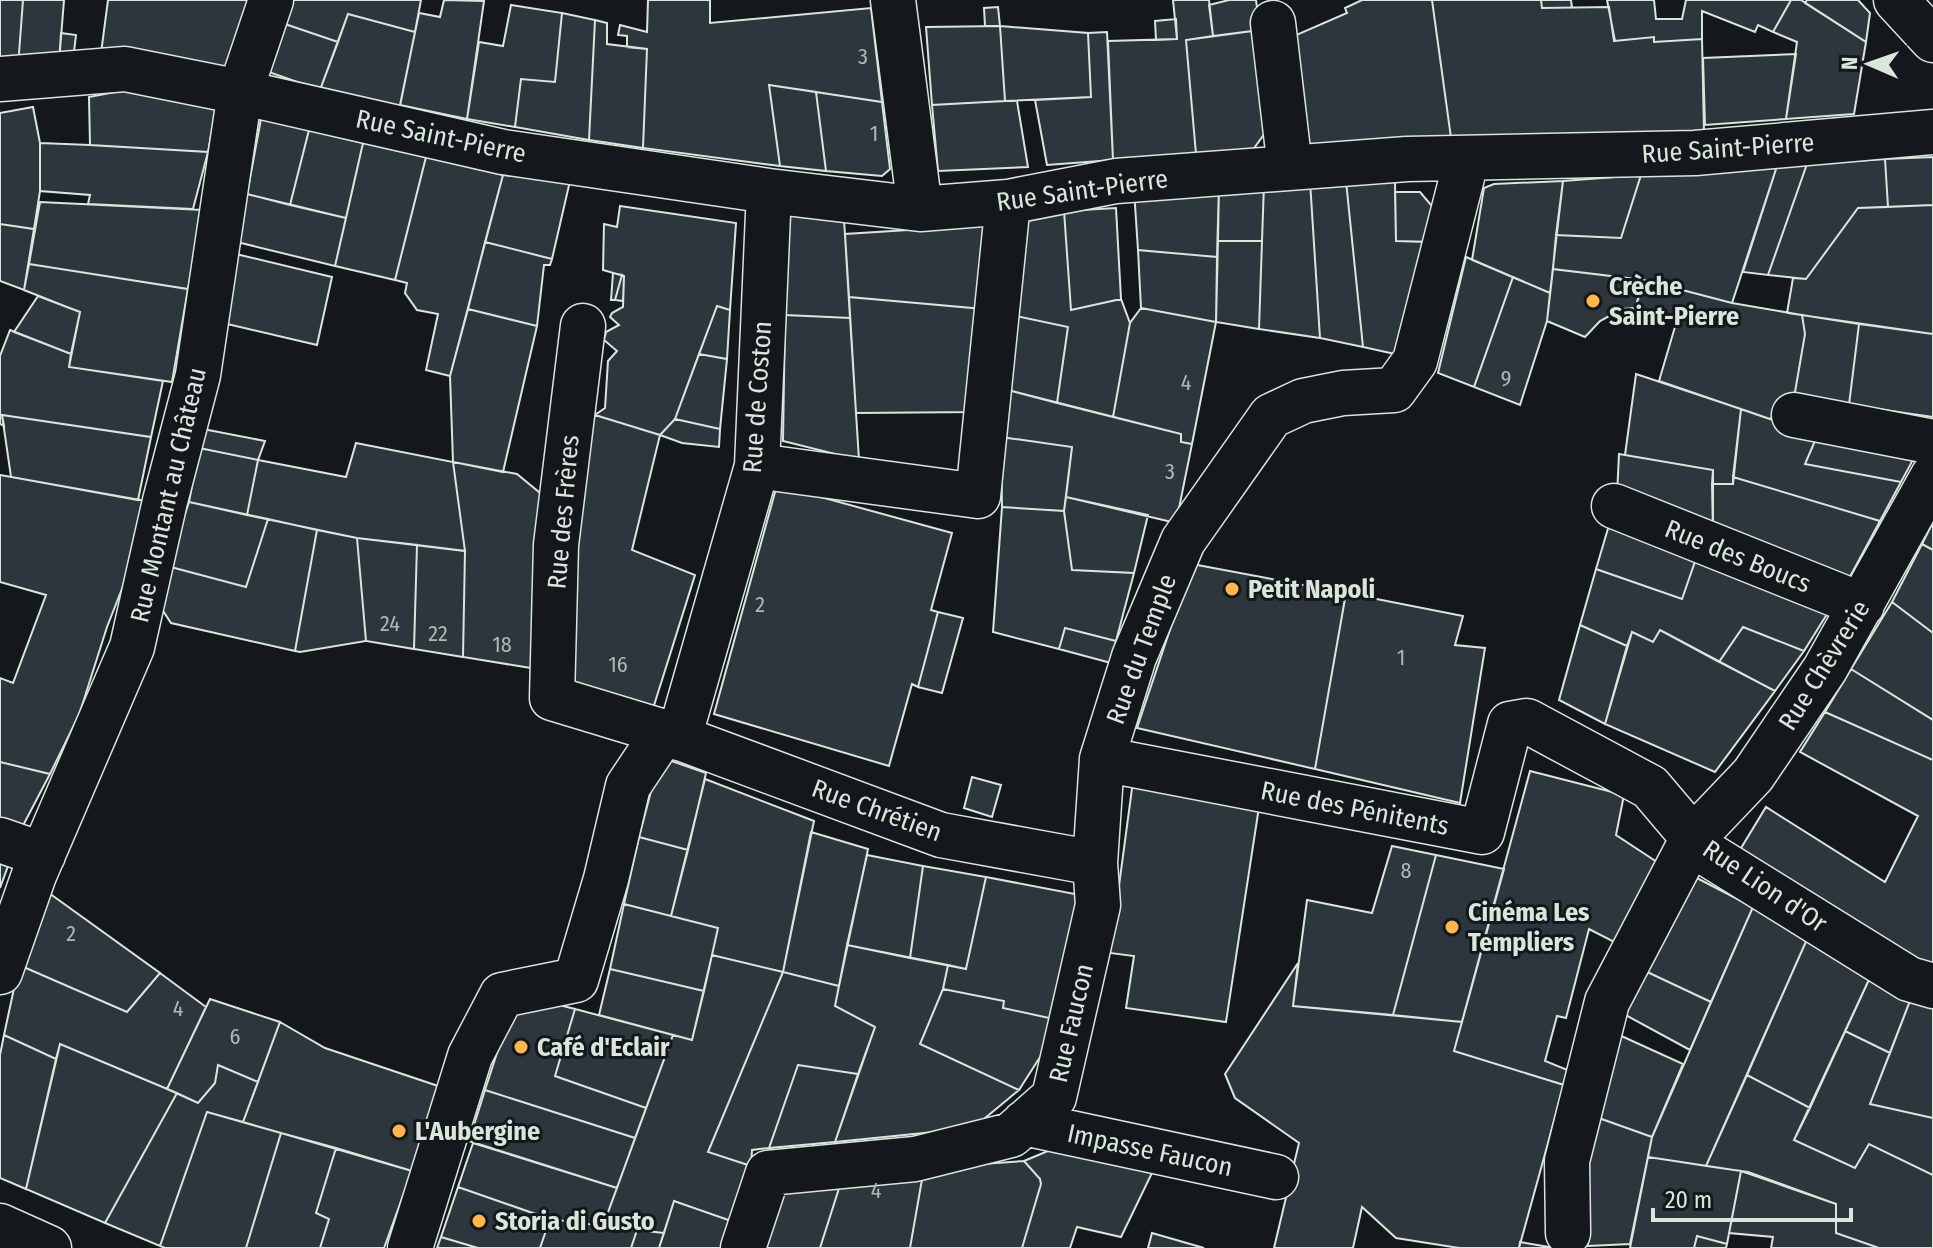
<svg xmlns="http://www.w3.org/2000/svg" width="1933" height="1248" viewBox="0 0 1933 1248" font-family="'Fira Sans Condensed',sans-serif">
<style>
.building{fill:#2c363c;stroke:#d8e6dc;stroke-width:2}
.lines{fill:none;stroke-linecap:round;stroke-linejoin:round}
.minor-casing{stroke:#d8e6dc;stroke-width:47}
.minor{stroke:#14181c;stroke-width:44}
.poi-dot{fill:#ffb74d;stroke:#14181c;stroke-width:3}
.labels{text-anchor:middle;stroke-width:6;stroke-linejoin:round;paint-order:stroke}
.number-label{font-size:22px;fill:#adbab4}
.street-label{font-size:26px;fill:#d8e6dc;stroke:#14181c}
.poi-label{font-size:26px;font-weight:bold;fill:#d8e6dc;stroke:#14181c;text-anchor:start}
</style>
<rect width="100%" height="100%" fill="#14181c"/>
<!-- building -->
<path class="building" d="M0,0h23l-5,67 -18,-2z
M23,0h41l-5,63 -41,4z
M108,0h144l-25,67 -126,-14z
M292,0h129l-6,32 -67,-18 -10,28 -56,-19z
M444,0l40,1 -17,118 -67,-14 19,-92 21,4z
M648,0h62v23l161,-15 11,94 -113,-17 11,81 -137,-18 4,-99 -20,-2v-11l-9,-1 2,-10 27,7z
M1173,0h36l4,36 -27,4 10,114 -83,6 -5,-119 69,-2z
M1229,0h27l4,30 -47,6 -4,-31z
M1362,0h70l20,145h-150l-15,-106 60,-26 -2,-5z
M1432,0h109l1,8 67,-1 5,34 40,-4v5l48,-3 2,92 -252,14z
M1541,0h30l1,8h-30z
M1607,0h47l2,19h26l4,-19h105l-18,32 -15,-7 -3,7 -53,-21v28l-48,3v-5l-39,4z
M1791,0h10l65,42 -12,72 -68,5 11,-77 -24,-10z
M1807,0h51l12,13 -4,29 -61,-39z
M511,5l51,8 -7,69 -34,-3 -6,48 -48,-8 12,-77 24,4z
M998,7l2,19h-15l-1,-18z
M562,13l33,7 -6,120 -74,-13 6,-48 34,3z
M348,14l67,18 -16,79 -79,-21z
M1176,19l1,20 -21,1 -1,-19z
M595,20l12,3v21l40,5 -4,99 -54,-8z
M282,23l56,19 -18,48 -57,-20z
M1000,26l88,7 3,64 -86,4z
M1000,26l5,75 -73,4 -6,-78z
M1260,30l10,96 -18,25 -56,3 -10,-114z
M1107,32l6,128 -66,5 -12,-65 56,-3 -3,-64z
M61,33l15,2 -3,25 -14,3z
M1796,54l-10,65 -81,6 -2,-67z
M769,85l47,7 10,79 -46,-5z
M136,88l83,5 -11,59 -118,-7 -1,-48z
M816,92l66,10 8,67 -8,7 -56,-5z
M1005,101h12l11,66 -90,4 -6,-66z
M33,107l7,36v48l-6,38 -34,-5v-111z
M261,119l48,11 -19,75 -43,-11z
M309,130l54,13 -17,75 -56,-13z
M40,143l50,2 118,7 -15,57 -105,-5 2,-9 -50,-4z
M363,143l63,14 -31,123 -60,-14z
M426,157l77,18 -53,201 -24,-6 12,-56 -21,-4 -12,-17 2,-10 -12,-3z
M1933,157v48l-45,2 -3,-48z
M1885,159l3,48 -30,1 -52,71 -38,-4 39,-111z
M1807,164l-39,111 -25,-3 34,-106z
M1777,166l-45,137 -88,-23 -91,-11 3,-34 65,3 20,-63z
M503,175l67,6 -18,78 -67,-17z
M1641,175l-20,63 -65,-3 7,-54z
M1395,180l1,61 38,1 -30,114 -41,-9 -17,-166z
M1310,181l10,157 -61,-9 5,-146z
M1310,181h36l17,166 -43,-9z
M1563,181l-13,112 -78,-33 12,-72 10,-4z
M1264,183l-2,58h-44l1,-57z
M1219,184l-2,73 -79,-7 -4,-60z
M1395,192h25l17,20 -10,30 -31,-1z
M247,194l99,24 -11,48 -98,-24z
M40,202l163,8 -15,79 -159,-25z
M1933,205v129l-146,-21 6,-35 13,1 52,-71z
M620,206l116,17 -6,87 -13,-4 -42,113 -15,16 -65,-20 10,-7 3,-47 9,-10 -13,-11 2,-8 13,-7 -9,-8 2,-4 11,-6 1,-31 -21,-6 1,-46 13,3z
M1116,208l5,91 -50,11 -7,-99z
M1064,211l7,99 50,-11 9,24 -17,94 -56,-14 11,-76 -57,-12 5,-100z
M788,213l56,6 6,99 -65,-3z
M0,224l34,5 -10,61 -24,-9z
M988,225l-5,84 -134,-12 -4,-63z
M1218,241h44l-3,88 -43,-7z
M485,242l67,17 -2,6h-6l-7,61 -69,-17z
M1138,250l79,7 -1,65 -75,-14z
M236,254l96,23 -15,68 -94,-22z
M1466,257l47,20 -39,110 -36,-14z
M29,264l159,25 -16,93 -103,-15 11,-55 -56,-22z
M1553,269l91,11 -9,28 -13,1 -22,12 -15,16 -38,-16z
M613,273l9,2 -7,25h-4z
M622,275l2,1 -1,25 -8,-1z
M1513,277l37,16 -3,28 -27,84 -46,-18z
M1644,280l88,23 70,12 3,19 -11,64 -24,21 -111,-38 18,-61 -26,-8 -5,15 -15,-4z
M38,296l42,16 -9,42 -57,-22z
M849,297l134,12 -7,103 -120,1z
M717,306l13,4 -3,49 -28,-5z
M1141,308l75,14 -24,122 -11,-2v-8l-68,-17 17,-94z
M468,309l69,17 -34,146 -50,-10 -3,-86z
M785,315l65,3 9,142 -76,-19z
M1011,315l57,12 -11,76 -53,-14z
M1802,315l57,9 -10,81 -55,-7 11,-64z
M1859,324l74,10v83l-84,-12z
M10,330l61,24 -2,13 94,14 -12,56 -149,-22 2,11 -4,-2v-68z
M699,354l28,5 -7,70 -45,-10z
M1636,374l105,35 -8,75h-21l1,-14 -88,-15z
M1004,389l177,45v8l11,2 -16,79 -110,-26 6,-50 -71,-10z
M1741,409l29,10 51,8 -16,37 96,18 -21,39 -147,-44z
M2,415l149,22 -13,63 -127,-23z
M595,415l65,20 -28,115 63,25 -44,140 -90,-37 18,-213z
M675,419l45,10 -1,18 -37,-4 -22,-8z
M1821,427l100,18 -20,37 -96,-18z
M203,429l62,12 -7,19 -59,-12z
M1001,437l71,10 -8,64 -62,-4z
M356,443l97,19 12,89 -108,-13 -110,-23 11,-55 88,17z
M199,448l59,12 -11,55 -58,-13z
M1619,454l94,16v63l-96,-38z
M453,462l64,12 34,28 -8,168 -80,-13 2,-106z
M0,475l146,26 -19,75 -20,51 -28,88 -29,59 -50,-12v-84l13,5 33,-88 -46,-13z
M1733,477l147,44 -35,65 -132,-53 -1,-49h21z
M777,485l175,48 -21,77 7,2 -20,75 -6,-3 -23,82 -175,-52z
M1066,497l82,18 -14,58 -62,-3 -8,-59z
M189,502l79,17 -22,68 -79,-21z
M1002,507l62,4 8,59 62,3 -18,68 -51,-13 -6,21 -66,-17z
M1612,515l87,35 -17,49 -86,-30z
M268,519l49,11 -22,121 -124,-28 -15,-23 11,-34 79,21z
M1933,522v28l-11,-6z
M317,530l40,8 9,103 -66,11 -5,-1z
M357,538l60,7 -3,104 -48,-8z
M1922,544l11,6v83l-41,-31z
M417,545l48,6 -2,106 -49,-8z
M1699,550l135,53 -30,48 -61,-24 -24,35 -59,-32 -7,12 -21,-10 -5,14 -47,-21 16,-56 86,30z
M1192,564l154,29 -31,176 -178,-41z
M1346,593l117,23 -8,29 30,3 -25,155 -145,-34z
M1892,602l41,31v87l-82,-51z
M938,612l25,6 -21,75 -24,-6z
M1580,625l47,21 -22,78 -46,-24z
M1743,627l61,24 -29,40 -56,-29z
M1065,628l51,13 -5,22 -52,-14z
M1660,630l115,61 -60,81 -110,-48 27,-92 21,10z
M1851,669l82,51v40l-108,-48z
M1825,712l108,48v207l-198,-109 31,-51 119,75 33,-66 -118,-64z
M660,757l46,16 -18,77 -49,-13z
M0,762l50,12 -33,63 -17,-6z
M1135,766l126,28 -35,228 -100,-14 8,-52 -24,-3z
M1530,771l94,24 -8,40 44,29 -42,80 -29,-15 -23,89 -9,-2 -12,45 25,10 -6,14 -110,-34z
M972,777l29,8 -9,32 -28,-9z
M705,779l109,42 -31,151 -71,-17 6,-27 -47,-12z
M811,832l57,17 -29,137 -56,-14z
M639,837l49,13 -17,66 -47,-12z
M1392,846l44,9 -43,160 -100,-9 14,-106 65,13z
M0,851l12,4 -12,33z
M867,855l56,11 -13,92 -63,-13z
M1436,855l68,14 -42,153 -69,-7z
M923,866l63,11 -20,92 -56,-11z
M1693,876l60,31 -42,95 -68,-32z
M986,877l94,18 -17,126 -60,-13 1,-7 -61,-12 5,-24 18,4z
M42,888l118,85 -33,39 -108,-47z
M624,904l94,24 -14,63 -94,-22z
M1753,907l55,30 -102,229 -58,-9 4,-20z
M1808,937l65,34 -63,137 -63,-33z
M847,945l101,20 -5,24 -23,55 99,46 -46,38 -138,14 40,-115 -40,-21z
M712,955l71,17 -75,180 43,14 -14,57 -63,-22 -10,32 -61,-7 70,-191 19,5z
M1298,963l-5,43 169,16 -8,29 110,34 -45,163h-60l-63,-10 -34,-31 -9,41h-79l25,-105 -64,-45 -10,-24z
M19,965l108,47 33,-39 46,34 -39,82 -107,-45 -4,15 -52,-24z
M610,969l94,22 -12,49 -93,-25z
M1643,970l68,32 -21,48 -70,-38z
M1873,971l40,22 -23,60 -45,-22z
M783,972l56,14 -4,20 40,21 -17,47 -60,-9 -29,83 -17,2 -1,16 -43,-14z
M943,989l61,12 -1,7 60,13 -44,69 -99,-46z
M1913,993l20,10v115l-63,-14z
M516,994l59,15 -20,67 91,32 -11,30 -150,-48z
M210,999l70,23 -22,60 -40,-17 -3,18 -17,20 -31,-14z
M575,1009l98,26 -27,73 -91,-32z
M280,1022l45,26 116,39 -29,84 -169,-49z
M1845,1031l45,22 -20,51 63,14v57l-64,-31 -14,24 -61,-28z
M1617,1034l66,30 -31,73 -56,-20z
M4,1035l52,24 -30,130 -26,-11v-123z
M60,1044l117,49 -72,130 -79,-34z
M218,1065l40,17 -15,40 -36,-10 -47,134 -55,-23 72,-130 21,10 17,-20z
M798,1065l60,9 -23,68 -66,6z
M1747,1075l63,33 -16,32 61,28 14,-24 64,31v73h-54l-43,-15v-29l-88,-32 -42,-6z
M485,1090l150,48 -18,50 -148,-47z
M207,1112l74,21 -35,115h-81l-5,-2z
M1596,1117l56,20 -22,107 -42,2 -7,-66z
M281,1133l55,15 -20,65 13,6 -9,29h-74z
M473,1143l144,45 -14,38 -53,-7 -92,-32z
M336,1148l76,23 -28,77h-64l9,-29 -13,-6z
M1055,1148l97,25 -31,64 -44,-10 -7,21h-48l19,-64 -1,-5 -16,-18z
M1648,1157l93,14 -14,73 -30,-8 -3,12h-64z
M1024,1161l16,18 1,5 -19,64h-112l14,-80z
M924,1168l-14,80h-90l22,-69z
M1741,1171l95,33v29l43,15h-108l2,-11 -44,-4z
M842,1179l-22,69h-60l22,-62z
M458,1187l92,32 -10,29h-62l-37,-11z
M674,1201l63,22 -9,25h-69z
M550,1219l53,7 34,4 -6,18h-91z
M637,1230l27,3 -5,15h-28z
M1152,1233l52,15h-56z
M1697,1236l30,8 -1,4h-32z
M441,1237l37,11h-41z
M1520,1242l35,6h-36z"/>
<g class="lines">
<!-- minor casing -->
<g class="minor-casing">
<path id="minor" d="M893,0l27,209
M1896,0l37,40
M1273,23l17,145
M0,79l125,-10 115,23 263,60 266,39 151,18 88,-7 108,-21 291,-22 288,-6 238,-21
M583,326l-27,219 -4,153 112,34 277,103 154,28
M1794,415l139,27
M757,466l221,30 30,-294
M1614,506l248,99
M679,738l78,-272 12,-275
M1102,759l380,73 28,-108 17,-3 123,66 56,66 203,126 24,7
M0,840l43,15
M0,972l34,-97 98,-228 33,-146 33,-126 42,-283 31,-92
M1024,1123l252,54
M0,1226l49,22
M1568,1233l-1,-72 40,-159 86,-164 60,-63 72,-106 108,-193
M410,1248l60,-192 32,-61 74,-15 30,-101 22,-93 36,-54
M743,1248l25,-75 147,-14 96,-24 43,-38 44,-192 -3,-42 7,-104 32,-102 49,-116 88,-125 32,-15 40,-8 51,-3 21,-29 52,-203"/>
</g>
<!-- minor -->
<use href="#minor" class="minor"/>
</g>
<!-- markers -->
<g class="poi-dot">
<circle cx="1593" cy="301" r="8"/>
<circle cx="1232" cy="589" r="8"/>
<circle cx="1452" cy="927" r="8"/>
<circle cx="521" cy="1047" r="8"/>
<circle cx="399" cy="1131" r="8"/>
<circle cx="479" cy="1221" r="8"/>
</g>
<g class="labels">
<!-- number labels -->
<g class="number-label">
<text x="863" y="64">3</text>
<text x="874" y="141">1</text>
<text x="1506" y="386">9</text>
<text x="1186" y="390">4</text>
<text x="1170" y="479">3</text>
<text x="760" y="612">2</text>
<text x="390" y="631">24</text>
<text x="438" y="641">22</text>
<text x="502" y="652">18</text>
<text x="1401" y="665">1</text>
<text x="618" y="672">16</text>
<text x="1406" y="878">8</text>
<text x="71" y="941">2</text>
<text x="178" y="1016">4</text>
<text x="235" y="1044">6</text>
<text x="876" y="1198">4</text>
</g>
<!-- street labels -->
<g class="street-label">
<text transform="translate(441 136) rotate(12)" y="9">Rue Saint-Pierre</text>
<text transform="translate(1728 148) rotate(-4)" y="9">Rue Saint-Pierre</text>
<text transform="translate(1082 190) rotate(-8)" y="9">Rue Saint-Pierre</text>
<text transform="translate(757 397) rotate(-86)" y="9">Rue de Coston</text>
<text transform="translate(168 495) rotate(-77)" y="9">Rue Montant au Château</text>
<text transform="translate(563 512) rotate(-85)" y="9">Rue des Frères</text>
<text transform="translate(1738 556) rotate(22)" y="9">Rue des Boucs</text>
<text transform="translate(1141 649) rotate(-70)" y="9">Rue du Temple</text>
<text transform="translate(1824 665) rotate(-58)" y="9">Rue Chèvrerie</text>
<text transform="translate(1355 808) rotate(11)" y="9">Rue des Pénitents</text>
<text transform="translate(877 810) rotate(20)" y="9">Rue Chrétien</text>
<text transform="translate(1765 886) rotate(34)" y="9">Rue Lion d'Or</text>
<text transform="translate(1071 1023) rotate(-77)" y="9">Rue Faucon</text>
<text transform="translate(1150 1150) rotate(12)" y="9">Impasse Faucon</text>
</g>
<!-- poi labels -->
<g class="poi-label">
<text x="1609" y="295">Crèche<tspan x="1609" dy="30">Saint-Pierre</tspan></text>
<text x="1248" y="598">Petit Napoli</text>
<text x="1468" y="921">Cinéma Les<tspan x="1468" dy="30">Templiers</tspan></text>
<text x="537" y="1056">Café d'Eclair</text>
<text x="415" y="1140">L'Aubergine</text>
<text x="495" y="1230">Storia di Gusto</text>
</g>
</g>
<!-- north arrow -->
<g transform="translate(1869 64) rotate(272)" stroke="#14181c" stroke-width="6" paint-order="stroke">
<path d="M0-6L14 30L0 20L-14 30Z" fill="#d8e6dc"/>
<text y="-12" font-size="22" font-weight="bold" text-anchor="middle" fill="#d8e6dc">N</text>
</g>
<!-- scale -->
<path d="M1653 1208v12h198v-12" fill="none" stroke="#d8e6dc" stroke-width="4"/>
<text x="1665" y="1208" font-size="24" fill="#d8e6dc" stroke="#14181c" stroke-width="6" paint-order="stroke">20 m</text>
</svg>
